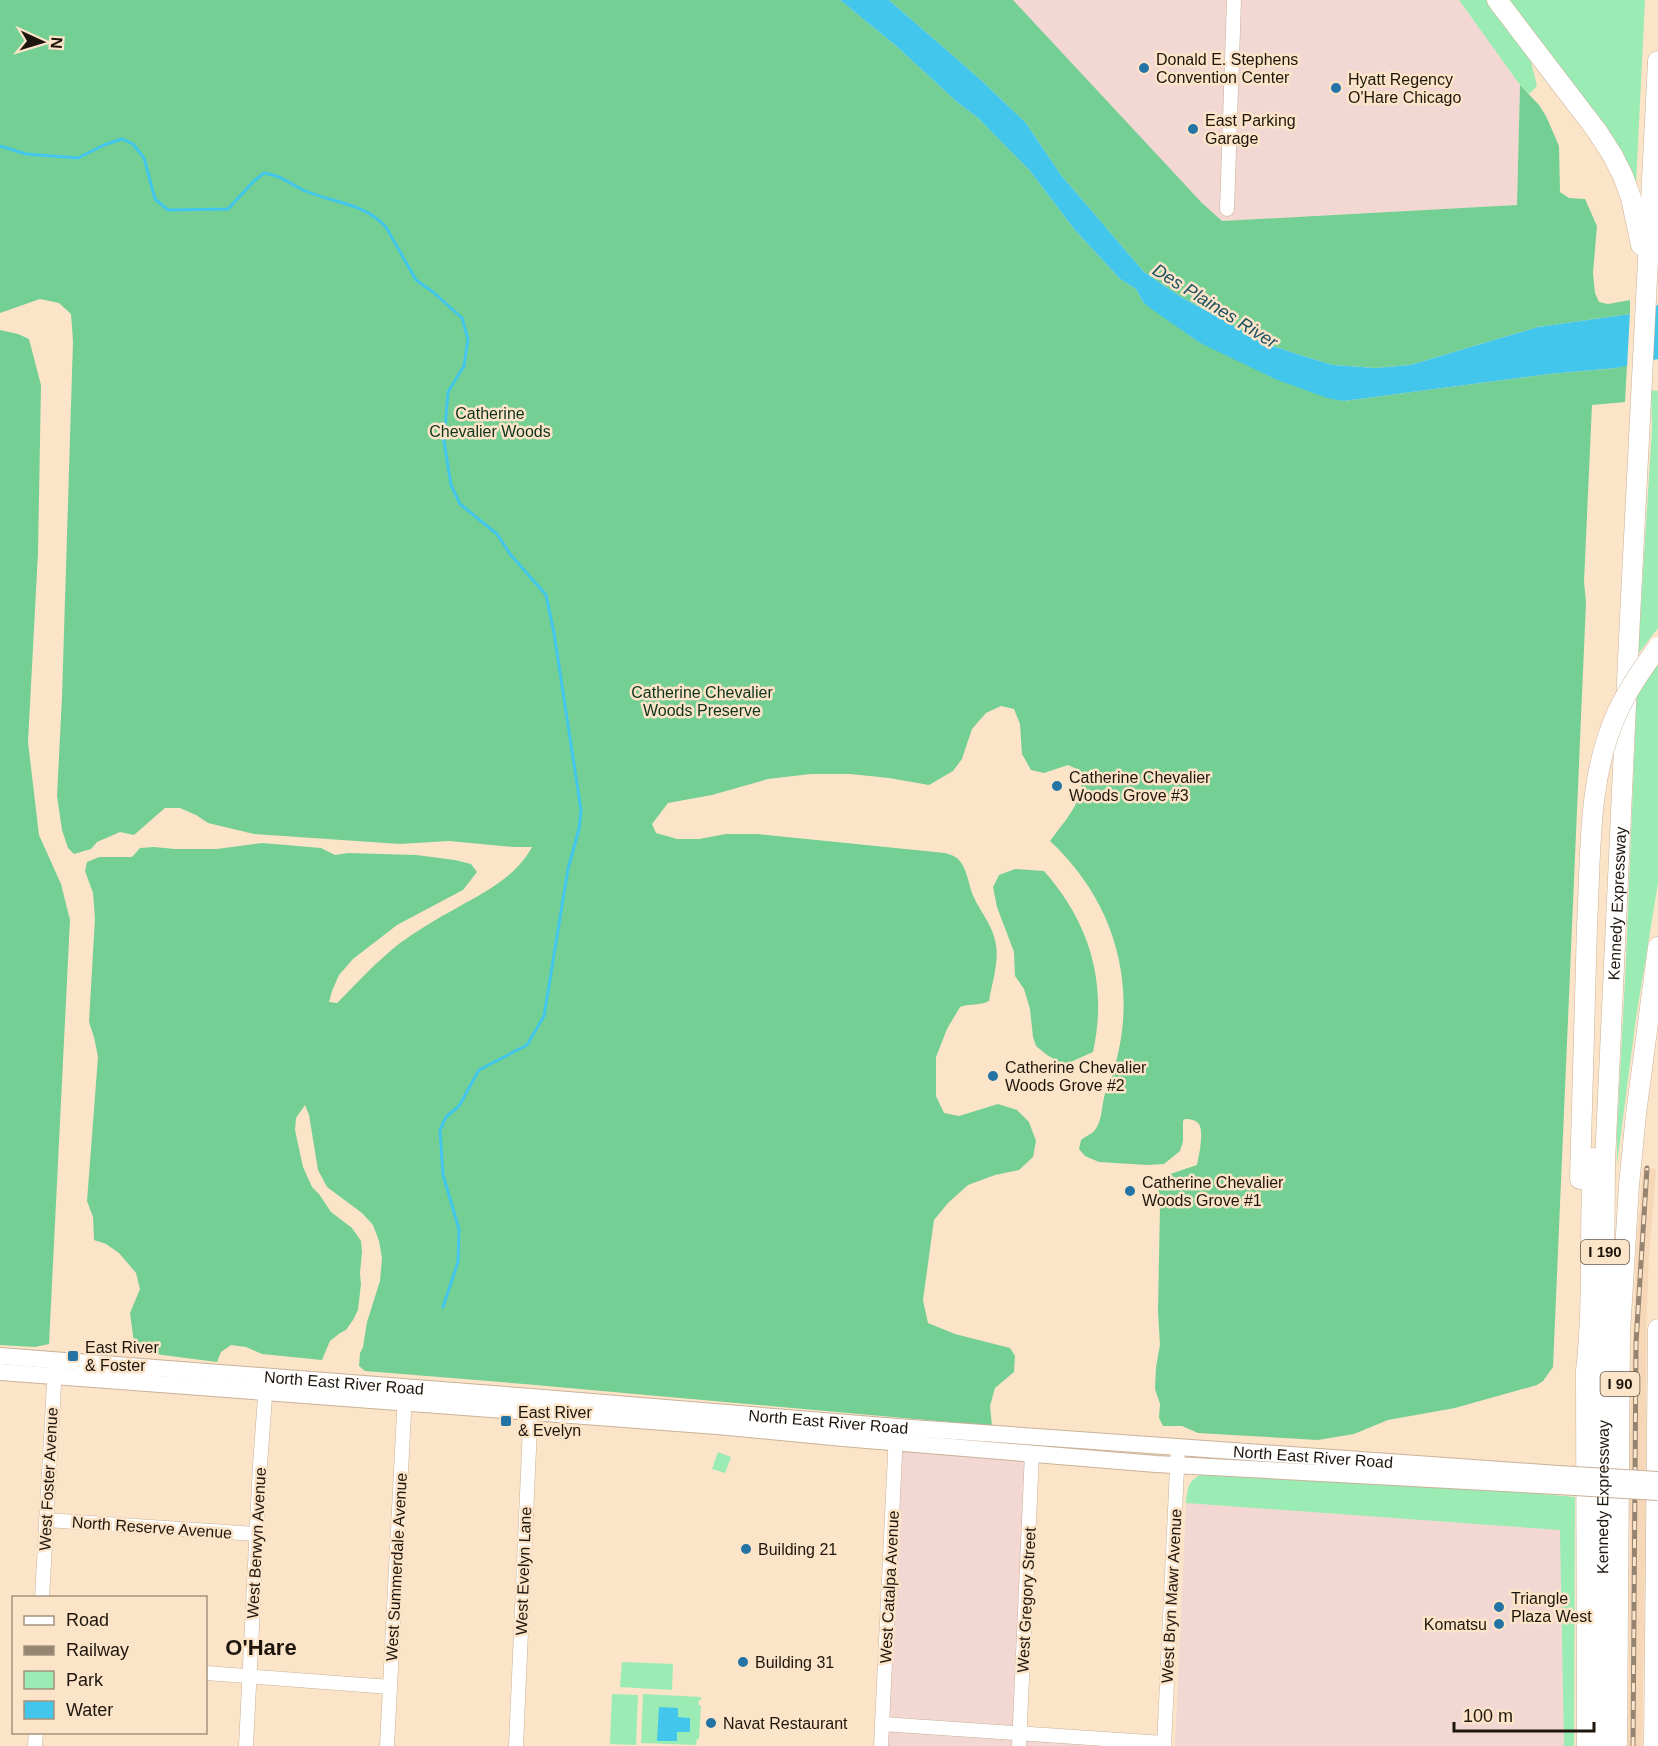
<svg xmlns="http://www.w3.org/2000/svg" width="1658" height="1746" viewBox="0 0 1658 1746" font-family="Helvetica,sans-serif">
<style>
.commercial{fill:#f2d7d3}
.built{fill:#f6d8b8}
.green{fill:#9aebb4}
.forest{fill:#74cf94}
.water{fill:#43c6eb}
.pier{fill:#fce4c9}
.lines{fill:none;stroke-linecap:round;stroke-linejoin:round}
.stream{stroke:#43c6eb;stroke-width:3}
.minor-casing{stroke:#cab299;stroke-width:15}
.major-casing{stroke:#cab299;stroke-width:18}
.highway-casing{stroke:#cab299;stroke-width:21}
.minor{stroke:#fff;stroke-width:14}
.major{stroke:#fff;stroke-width:16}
.highway{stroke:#fff;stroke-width:20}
.rail-casing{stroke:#958471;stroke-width:5}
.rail{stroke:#fce4c9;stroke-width:3;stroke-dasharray:9;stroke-linecap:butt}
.major-bridge-casing{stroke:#cab299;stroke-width:18;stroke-linecap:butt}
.highway-bridge-casing{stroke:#cab299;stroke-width:21;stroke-linecap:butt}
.major-bridge{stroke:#fff;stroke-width:16}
.highway-bridge{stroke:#fff;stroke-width:20}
.poi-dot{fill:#2374a5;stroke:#fce4c9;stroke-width:2}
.labels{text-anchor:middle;stroke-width:5;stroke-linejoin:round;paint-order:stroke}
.shield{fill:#fce4c9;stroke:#615445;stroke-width:1.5}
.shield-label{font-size:15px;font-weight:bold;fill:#1e160c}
.poi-label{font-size:16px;fill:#1e160c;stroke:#fce4c9;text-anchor:start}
.park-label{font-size:16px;fill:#0c331c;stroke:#fce4c9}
.street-label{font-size:16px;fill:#1e160c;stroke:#fce4c9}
.water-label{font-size:18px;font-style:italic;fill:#1c5161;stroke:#fce4c9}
.district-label{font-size:22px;font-weight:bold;fill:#1e160c;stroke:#fce4c9}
</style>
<rect width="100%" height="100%" fill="#fce4c9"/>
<!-- commercial -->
<path class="commercial" d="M1011,0h448l61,85 -3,120 -295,16 -1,9z
M897,1450l135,9 -13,275 134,12h-270z
M1186,1503l375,27 3,216h-389z"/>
<!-- built -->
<path class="built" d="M1643,1168l13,1 -7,88 -3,74v173l-4,242h-14l2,-221 -2,-23v-39l9,-225z"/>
<!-- green -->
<path class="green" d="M1459,0h29l43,62 6,24 -8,8 -9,-9z
M1506,0h139l-9,184z
M1651,390l7,1v237l-20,26 14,-226z
M1658,657v226l-22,135 -19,146v-32l9,-172 11,-272z
M718,1452l13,5 -6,16 -13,-4z
M1206,1472l258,15 111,10 -1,249h-10l-4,-216 -374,-27c2,-19 3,-23 20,-31z
M622,1662l51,2 -1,26 -52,-3z
M612,1694l26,1 -2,50 -26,-1z
M643,1694l58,3v3h-2l-1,5 3,1 -2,33h-2l-1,6 -55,-2z"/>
<!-- forest -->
<path class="forest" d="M0,0h840l55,45 62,57 21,16 52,53 44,58 46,50 16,10 7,13 57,41 144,58 205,-27 67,-6 11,-3 -2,37 -33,3 -8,177 2,20 -33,765 -10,14 -6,4 -82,23 -67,12 -34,14 -36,6 -120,-7 -16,-7h-19l-4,-8 1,-14 -5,-15 1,-22 4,-22 -2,-33 2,-107 -2,-17 9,-13 30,-10c2,-9 7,-33 2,-41 -3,-4 -9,-5 -14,-5l-2,2v20l-3,10 -16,13 -17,1 -48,-3 -14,-6 -6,-7 2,-9c3,-3 8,-5 11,-7 11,-9 9,-27 13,-39 38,-90 17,-186 -55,-253 15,-21 39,-44 29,-71l-11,-5 -24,8 -13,-3 -9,-16 -2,-30 -6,-15 -13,-3 -15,7 -14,16 -10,30 -9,12 -24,14 -40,-7 -39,-4h-39l-43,5 -56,16 -44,8 -16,21 4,9 21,6h22l27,-5h31l188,19c4,1 10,3 13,6 9,9 10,23 14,34 7,18 21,31 24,52 3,17 -4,38 -7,56 -9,5 -18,2 -29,6l-13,22 -11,28v39l8,17 15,3 39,-12 19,6 12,12 7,19 -3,16 -14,13 -24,5 -27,10 -20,18 -14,17 -11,80 5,23 27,11 55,14 5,8 -1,16 -19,16 -5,18 2,20 -468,-42 -159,-13 -6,-5 1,-13 3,-6 4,-25 13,-41 2,-23 -3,-17 -6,-16 -11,-12 -35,-26 -9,-17 -9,-55 -4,-10 -9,13 -1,12 8,37 9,20 7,7 12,18 21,16 9,13 1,11 -2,21 1,11 -3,26 -5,10 -7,10 -6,3 -10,8 -8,19 -60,-6 -16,-7 -15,-2 -10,7 -4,10 -78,-10 -5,-9 -4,-30 10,-24 -4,-16 -17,-20 -13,-9 -12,-4 -1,-23 -6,-16 11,-144 -4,-20 -5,-15 6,-104 -2,-25 -8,-22 2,-9 12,-5h33l8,-9 14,-1 21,2h42l45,-6 59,5 14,7 13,-2 68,2 39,5 16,4 6,8 -14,18 -66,35 -44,34 -14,16 -7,16 -3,11 8,1c20,-20 40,-42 63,-60 17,-12 36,-24 55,-34 30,-17 60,-31 77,-62h-18l-65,-6 -49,3 -146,-10 -46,-11 -12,-8 -16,-7h-15l-31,27 -14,-3 -23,10 -6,7 -17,5 -6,-6 -6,-18 -5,-34 5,-99 11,-356 -2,-27 -12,-11 -19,-4 -40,14z
M889,0h124l189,203 20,18 295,-16 3,-120 19,20 7,11 13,30 1,46 9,6 16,1 12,27 -4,47 2,20 4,9 9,2 22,-4v14l-92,13 -128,38 -34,3 -43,-3 -33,-10 -33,-11 -86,-47 -37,-25 -83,-97 -35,-52 -45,-43z
M0,330l18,4 11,5 12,46 -3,168 -10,189 11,93 22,49 9,36 -21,424 -14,3 -35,-2z
M1015,869l29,2c46,52 64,113 49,181l-29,13 -17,-10 -11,-9 -3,-9 -3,-28 -6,-20 -9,-13 -1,-24 -17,-45 -4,-20 6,-12z"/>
<!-- water -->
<path class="water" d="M840,0h49l92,80 45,43 35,52 83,97 37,25 86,47 33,11 33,10 43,3 34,-3 128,-38 92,-13 28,-9v54l-42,9 -67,6 -205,27 -17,-3 -52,-19 -75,-36 -50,-35 -7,-6 -7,-13 -16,-10 -46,-50 -44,-58 -52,-53 -21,-16 -62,-57z
M659,1707l19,1v9l12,1v14h-13v9h-20z"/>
<!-- pier -->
<path class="pier" d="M1655,302l-3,61 -25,5 3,-57z"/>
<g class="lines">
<!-- stream -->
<path class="stream" d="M0,146l26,8 52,4 26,-13 18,-6 11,5 11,14 11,41 13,11 60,-1 26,-28 10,-8c19,3 24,10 39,17 29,13 60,12 83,37l30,53 17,12 29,26 6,21 -4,27 -16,26 -4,49 7,44 9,19 37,30 13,20 36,41 8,38 27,177 -2,19 -11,40 -24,147 -17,29 -48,25 -20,36 -13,11 -6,13 3,45 16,54 -1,33 -15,45"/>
<!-- minor casing -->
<g class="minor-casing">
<path id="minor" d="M1227,209l7,-209
M46,1520l211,14
M42,1598l13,-232
M206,1673l184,14
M882,1724l282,19
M35,1746l1,-14
M246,1746l14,-281 6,-82
M387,1746l18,-353
M516,1746l15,-343
M881,1746l15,-313
M1019,1746l13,-293
M1164,1746l14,-299"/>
</g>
<!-- major casing -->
<g class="major-casing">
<g id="major">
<path id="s1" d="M0,1356l531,41 366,30 661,47"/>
<path d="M0,1372l717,54 126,12 313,26 402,22"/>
</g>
</g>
<!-- highway casing -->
<g class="highway-casing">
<g id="highway">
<path d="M1497,0l100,131 16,25 10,20 8,22 10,47"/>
<path d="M1580,1179l7,-253"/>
<path d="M1617,1743l3,-410 9,-148 7,-71 22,-167"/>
<path d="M1587,1746l-1,-375c8,-71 3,-142 7,-213"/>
<path id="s2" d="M1604,1746l-2,-199 3,-385 25,-545 28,-556"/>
<path d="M1654,1746l4,-417"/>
</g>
</g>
<!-- minor -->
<use href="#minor" class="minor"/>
<!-- major -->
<use href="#major" class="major"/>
<!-- highway -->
<use href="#highway" class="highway"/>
<!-- rail casing -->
<g class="rail-casing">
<path id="rail" d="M1633,1746l3,-403 11,-175"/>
</g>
<!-- rail -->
<use href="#rail" class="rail"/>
<!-- major-bridge casing -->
<g class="major-bridge-casing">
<path id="major-bridge" d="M1558,1474l100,6
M1558,1486l100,6"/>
</g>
<!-- highway-bridge casing -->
<g class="highway-bridge-casing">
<path id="highway-bridge" d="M1587,926c4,-71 0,-147 30,-213 11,-24 26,-45 41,-66"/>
</g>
<!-- major-bridge -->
<use href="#major-bridge" class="major-bridge"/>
<!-- highway-bridge -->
<use href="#highway-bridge" class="highway-bridge"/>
</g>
<!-- markers -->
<g class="poi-dot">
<circle cx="1144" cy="68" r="6"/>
<circle cx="1336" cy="88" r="6"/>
<circle cx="1193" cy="129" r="6"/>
<circle cx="1057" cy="786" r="6"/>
<circle cx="993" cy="1076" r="6"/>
<circle cx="1130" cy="1191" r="6"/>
<rect x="67" y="1350" width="12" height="12" rx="3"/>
<rect x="500" y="1415" width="12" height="12" rx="3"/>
<circle cx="746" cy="1549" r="6"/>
<circle cx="1499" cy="1607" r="6"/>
<circle cx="1499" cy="1624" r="6"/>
<circle cx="743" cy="1662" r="6"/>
<circle cx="711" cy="1723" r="6"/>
</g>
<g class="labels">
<!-- shield labels -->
<g class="shield">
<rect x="1581" y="1240" width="48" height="24" rx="4.5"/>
<rect x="1600.5" y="1372" width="39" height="24" rx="4.5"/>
</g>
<g class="shield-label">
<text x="1605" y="1257">I 190</text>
<text x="1620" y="1389">I 90</text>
</g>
<!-- poi labels -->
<g class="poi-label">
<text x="1156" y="65">Donald E. Stephens<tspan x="1156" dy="18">Convention Center</tspan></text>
<text x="1348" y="85">Hyatt Regency<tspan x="1348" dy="18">O'Hare Chicago</tspan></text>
<text x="1205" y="126">East Parking<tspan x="1205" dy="18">Garage</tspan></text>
<text x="1069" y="783">Catherine Chevalier<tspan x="1069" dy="18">Woods Grove #3</tspan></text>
<text x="1005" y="1073">Catherine Chevalier<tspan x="1005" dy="18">Woods Grove #2</tspan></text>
<text x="1142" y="1188">Catherine Chevalier<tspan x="1142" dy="18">Woods Grove #1</tspan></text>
<text x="85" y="1353">East River<tspan x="85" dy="18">&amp; Foster</tspan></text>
<text x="518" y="1418">East River<tspan x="518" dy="18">&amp; Evelyn</tspan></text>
<text x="758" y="1555">Building 21</text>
<text x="1511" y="1604">Triangle<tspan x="1511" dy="18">Plaza West</tspan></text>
<text x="1487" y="1630" text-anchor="end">Komatsu</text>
<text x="755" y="1668">Building 31</text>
<text x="723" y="1729">Navat Restaurant</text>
</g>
<!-- park labels -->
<g class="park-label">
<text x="490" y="419">Catherine<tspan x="490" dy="18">Chevalier Woods</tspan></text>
<text x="702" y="698">Catherine Chevalier<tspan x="702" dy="18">Woods Preserve</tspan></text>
</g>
<!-- street labels -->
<g class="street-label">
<text dy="6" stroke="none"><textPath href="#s2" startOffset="843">Kennedy Expressway</textPath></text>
<text dy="6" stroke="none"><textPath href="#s1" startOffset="345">North East River Road</textPath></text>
<text dy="6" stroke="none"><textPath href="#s1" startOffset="831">North East River Road</textPath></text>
<text dy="6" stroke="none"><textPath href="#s1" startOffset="1317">North East River Road</textPath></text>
<text transform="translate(48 1479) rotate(-87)" y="6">West Foster Avenue</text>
<text dy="6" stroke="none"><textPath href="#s2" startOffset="249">Kennedy Expressway</textPath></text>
<text transform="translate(152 1527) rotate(4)" y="6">North Reserve Avenue</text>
<text transform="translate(256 1543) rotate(-87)" y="6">West Berwyn Avenue</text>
<text transform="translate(396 1567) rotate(-87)" y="6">West Summerdale Avenue</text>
<text transform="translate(523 1571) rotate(-88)" y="6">West Evelyn Lane</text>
<text transform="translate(889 1587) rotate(-87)" y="6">West Catalpa Avenue</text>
<text transform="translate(1171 1596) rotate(-87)" y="6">West Bryn Mawr Avenue</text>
<text transform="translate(1026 1600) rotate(-87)" y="6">West Gregory Street</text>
</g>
<!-- water labels -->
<g class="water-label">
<text transform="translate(1215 306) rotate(32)" y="6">Des Plaines River</text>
</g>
<!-- district labels -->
<g class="district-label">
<text x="261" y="1655">O'Hare</text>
</g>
</g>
<!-- legend -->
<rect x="12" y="1596" width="195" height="138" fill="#fce4c9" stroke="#a3927d" stroke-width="1.5"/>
<rect x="24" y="1616" width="30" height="9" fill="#ffffff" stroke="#a3927d" stroke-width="1.5"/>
<text x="66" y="1626" font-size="18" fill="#1e160c">Road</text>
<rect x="24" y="1646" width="30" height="9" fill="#958471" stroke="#a3927d" stroke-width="1.5"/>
<text x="66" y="1656" font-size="18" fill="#1e160c">Railway</text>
<rect x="24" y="1671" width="30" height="18" fill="#9aebb4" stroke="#a3927d" stroke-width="1.5"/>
<text x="66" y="1686" font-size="18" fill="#1e160c">Park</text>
<rect x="24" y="1701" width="30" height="18" fill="#43c6eb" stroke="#a3927d" stroke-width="1.5"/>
<text x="66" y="1716" font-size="18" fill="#1e160c">Water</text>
<!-- north arrow -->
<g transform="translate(42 42) rotate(94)" stroke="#fce4c9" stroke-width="4.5" paint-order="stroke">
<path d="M0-4.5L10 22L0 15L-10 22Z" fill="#1e160c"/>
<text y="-9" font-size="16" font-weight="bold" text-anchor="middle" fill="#1e160c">N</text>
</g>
<!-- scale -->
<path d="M1454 1722v9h140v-9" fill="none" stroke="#1e160c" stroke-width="3"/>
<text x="1463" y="1722" font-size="18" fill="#1e160c" stroke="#fce4c9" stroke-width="4.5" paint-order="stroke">100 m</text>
</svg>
